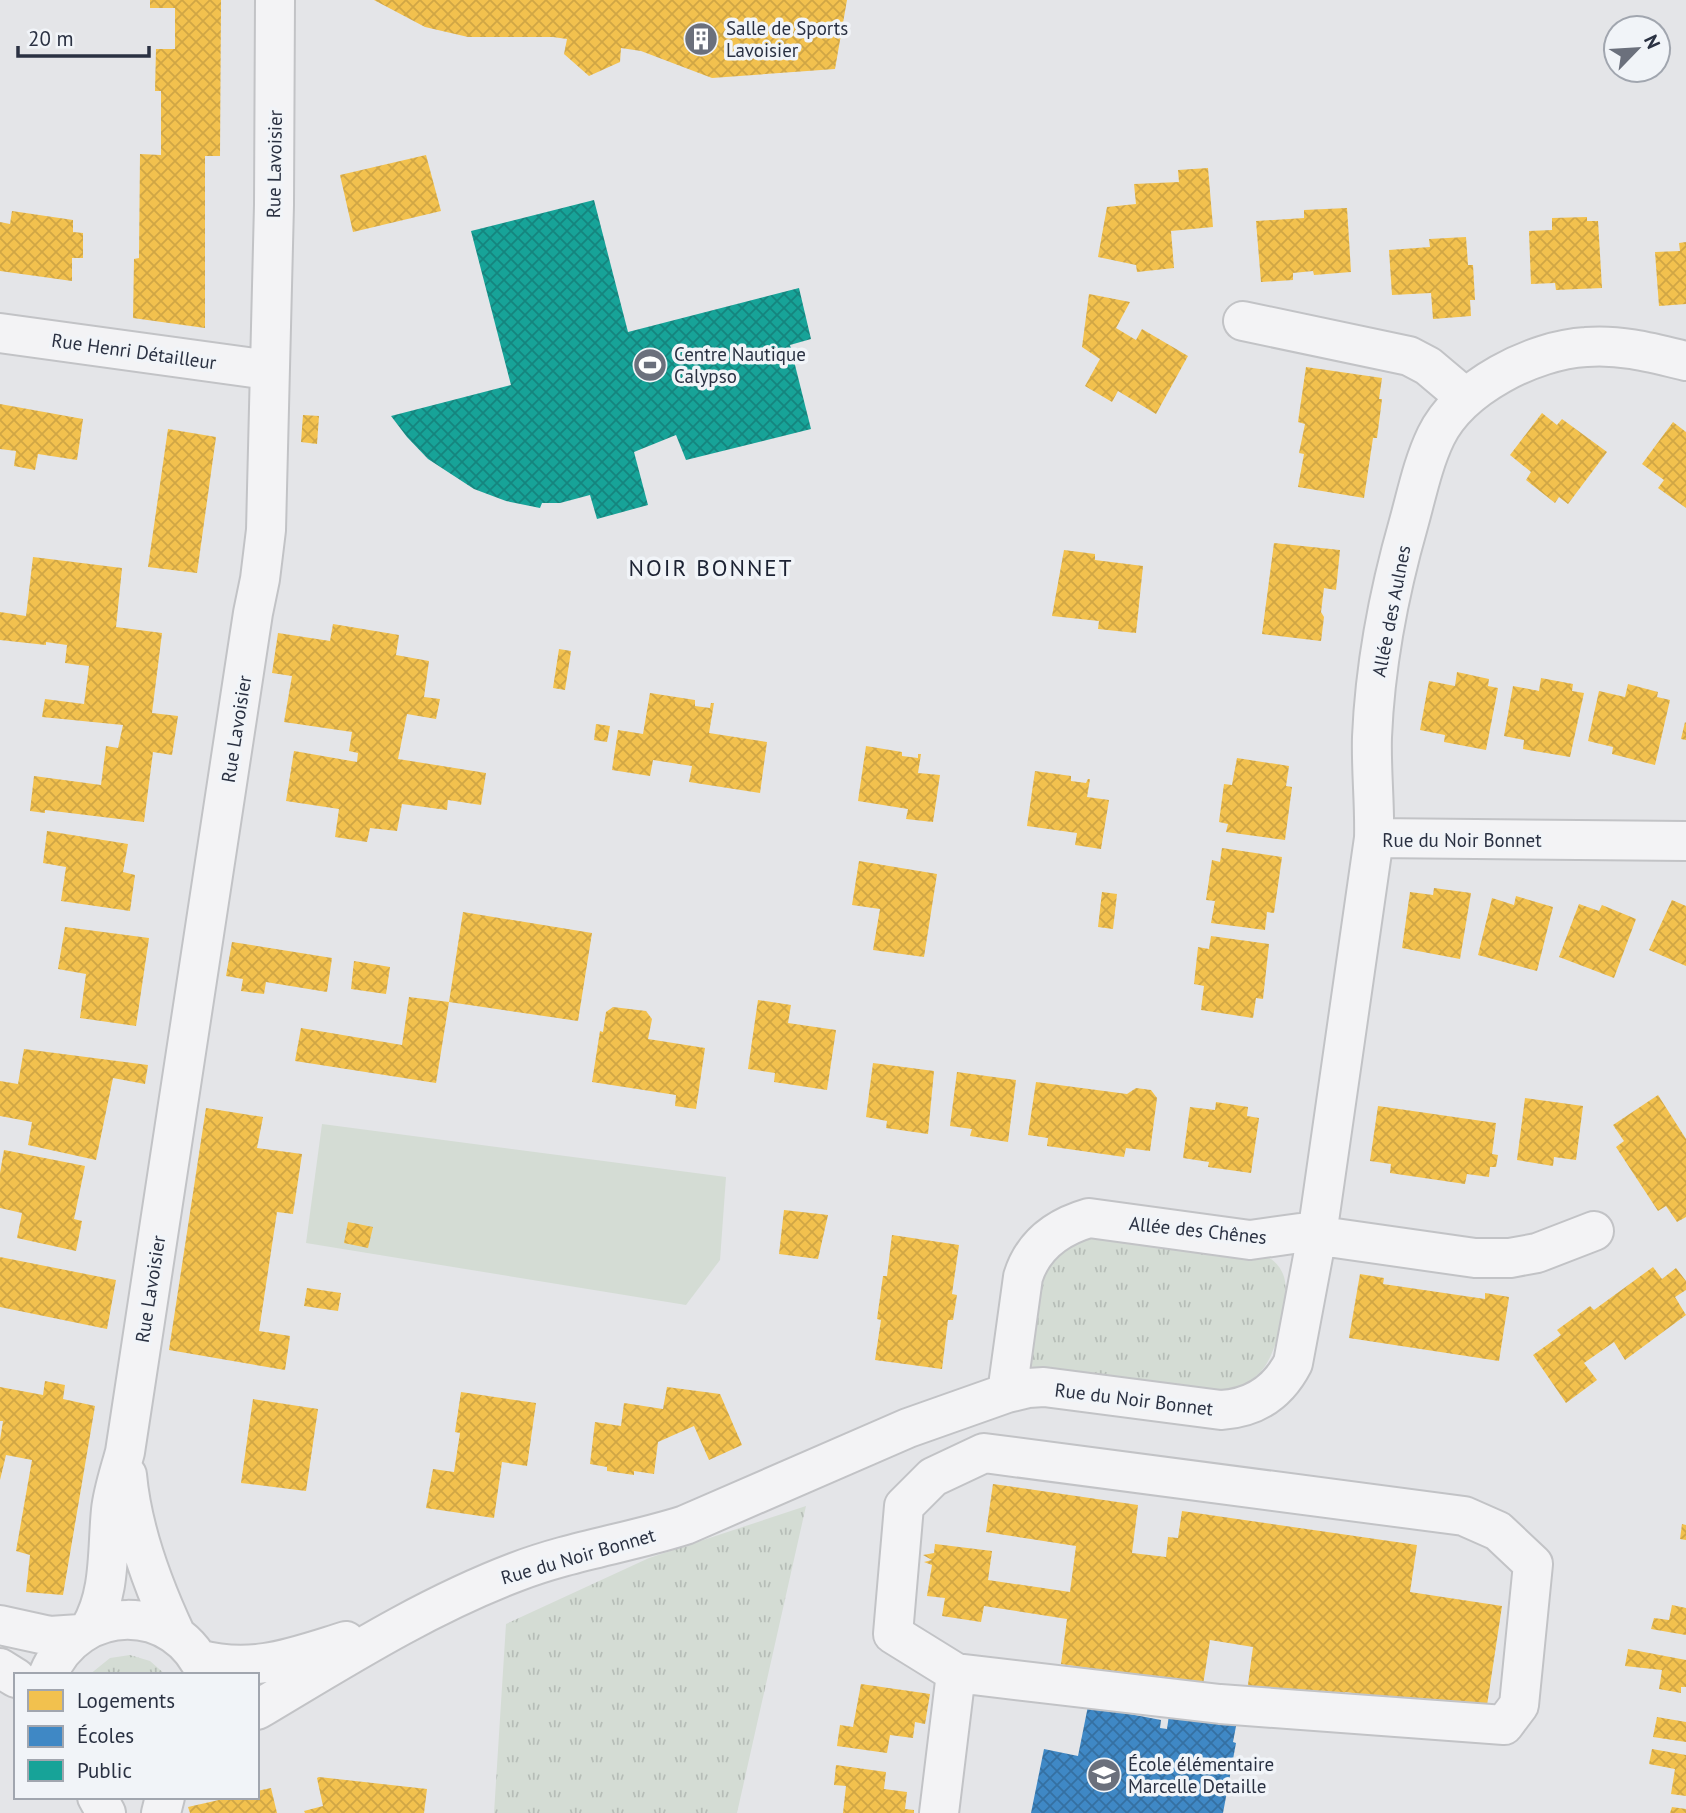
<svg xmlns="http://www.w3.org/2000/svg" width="1686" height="1813" viewBox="0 0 1686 1813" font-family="'PT Sans',sans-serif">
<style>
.grass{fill:url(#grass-tufts)}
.green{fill:#d4dcd4}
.homes{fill:url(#homes-cross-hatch)}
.schools{fill:url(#schools-cross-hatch)}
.public{fill:url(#public-cross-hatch)}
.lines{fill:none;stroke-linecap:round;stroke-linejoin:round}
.minor-casing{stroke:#c2c3c6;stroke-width:42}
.minor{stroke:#f3f3f5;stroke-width:38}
.labels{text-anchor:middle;stroke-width:7;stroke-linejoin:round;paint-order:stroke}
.poi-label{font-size:19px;fill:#2a3142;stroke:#f1f4f8;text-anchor:start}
.street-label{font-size:19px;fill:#2a3142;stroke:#f1f4f8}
.quarter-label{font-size:23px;letter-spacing:2px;fill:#1c2233;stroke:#f1f4f8}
</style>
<defs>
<pattern id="grass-tufts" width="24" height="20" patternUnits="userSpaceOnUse" patternTransform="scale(1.75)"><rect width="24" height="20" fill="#d4dcd4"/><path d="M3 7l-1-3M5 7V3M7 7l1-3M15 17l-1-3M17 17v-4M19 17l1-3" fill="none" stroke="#b6bdb7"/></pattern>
<pattern id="homes-cross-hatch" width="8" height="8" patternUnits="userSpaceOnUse" patternTransform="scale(1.75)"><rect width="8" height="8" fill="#f2c14e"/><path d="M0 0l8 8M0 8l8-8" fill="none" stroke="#d0a645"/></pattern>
<pattern id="schools-cross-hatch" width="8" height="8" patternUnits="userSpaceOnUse" patternTransform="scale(1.75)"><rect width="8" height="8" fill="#3f88c5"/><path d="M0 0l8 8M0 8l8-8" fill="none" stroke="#3570a2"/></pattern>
<pattern id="public-cross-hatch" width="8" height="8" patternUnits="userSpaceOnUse" patternTransform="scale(1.75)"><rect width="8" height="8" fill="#17a398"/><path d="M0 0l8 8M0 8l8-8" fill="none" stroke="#15857e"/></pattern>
</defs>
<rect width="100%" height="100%" fill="#e4e5e8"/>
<!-- grass -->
<path class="grass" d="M1092,1235l172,20c9,4 15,10 19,19 9,21 -6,78 -20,95 -10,12 -22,18 -37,23l-191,-22 -6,-7 1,-67 25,-45z
M806,1506l-69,307h-243l12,-189 143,-66z
M130,1655l20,6 16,14h-77l21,-17z"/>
<!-- green -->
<path class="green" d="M322,1124l404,53 -6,83 -34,45 -380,-62z"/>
<!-- homes -->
<path class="homes" d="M150,0h71l-1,156h-15v172l-72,-10 1,-59 5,-1 1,-104 21,1v-64h-6l1,-42h19v-41h-25z
M374,0h473l-12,69 -123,9 -71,-27 -20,-3 -1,14 -31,14 -25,-22 3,-15 -14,-2h-85l-43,-10z
M426,155l15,56 -88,21 -13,-57z
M1208,168l5,59 -42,4 3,37 -37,4 -1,-7 -38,-8 9,-50 29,-3 -2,-20 45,-2 -1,-12z
M1347,208l4,64 -37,3 -1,-4 -20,2v7l-32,2 -5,-61 48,-3v-8z
M12,211l61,9v12l10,1v25h-11v23l-72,-10v-49l10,2z
M1587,217v4h11l4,67 -46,2 -1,-7 -24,1 -2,-53 23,-1v-12z
M1466,237l2,28h5l2,35h-5l1,16 -38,3 -2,-26 -39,2 -3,-45 41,-3 -1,-8z
M1686,242v62l-27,2 -4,-54 25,-1 -1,-8z
M1089,294l41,8 -14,26 20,12 6,-11 46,27 -32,58 -38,-23 -6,11 -27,-16 15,-27 -18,-12z
M1306,367l76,11 -3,21h3l-5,39h-4l-9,60 -66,-11 6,-33 -5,-1 6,-29 -7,-2z
M0,404l83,15 -6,41 -39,-6 -3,16 -21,-4 2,-15 -16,-2z
M1542,413l15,12 5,-6 45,33 -39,52 -9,-7 -4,6 -29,-23 5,-8 -21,-17z
M303,415l16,1 -2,28 -16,-2z
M1673,422l13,10v76l-28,-20 6,-8 -22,-16z
M168,429l48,8 -19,136 -49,-6z
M1274,543l66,7 -4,40 -12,-2 -3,24 3,5 -3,24 -59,-7z
M1064,550l31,4v6l48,6 -7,67 -38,-4 1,-8 -47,-5z
M33,557l89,11 -6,59 46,6 -10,80 26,3 -6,39 -19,-3 -9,70 -99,-12v3l-15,-2 4,-35 67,9 5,-39 12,2 5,-23 -81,-8 3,-18 39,5 5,-38 -24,-3 2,-18 -21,-3v3l-46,-5v-28l26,4z
M333,624l66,11 -3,20 33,6 -5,36 16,2 -4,20 -29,-5 -9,45 88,14 -5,32 -33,-5 -1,10 -45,-6 -5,27 -27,-3 -3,14 -32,-5 4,-28 -53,-8 8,-50 63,11 1,-9 -9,-2 3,-19 -68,-10 8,-46 -20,-3 6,-40 52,8z
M559,649l12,2 -6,39 -12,-2z
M1457,672l32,7 -1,7 10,2 -12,62 -42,-8 1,-7 -25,-5 9,-49 26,5z
M1541,678l32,6 -1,7 12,2 -14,64 -47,-8 1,-9 -20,-4 9,-50 26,5z
M1628,684l30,8 -1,5 13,3 -15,65 -43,-11 1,-7 -25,-6 11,-50 26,6z
M650,693l45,7v6l15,2 1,-5h3l-5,30 58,9 -7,51 -71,-11 3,-16 -39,-6 -3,16 -38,-6 6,-40 25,4z
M1685,722l1,1v17l-5,-1z
M596,724l14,2 -3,16 -13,-2z
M866,746l36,6v4l16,2v-4h3l-3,19 22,2 -7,47 -27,-3 2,-10 -50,-8z
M1237,758l52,8 -3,20 6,1 -7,53 -59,-8 2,-8 -9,-2 5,-38 8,1z
M1035,771l36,5v5l15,2 2,-4h2l-3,18 22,3 -8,49 -26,-4 2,-12 -50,-7z
M47,831l81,13 -5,28 12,3 -5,36 -69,-10 5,-34 -23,-4z
M1222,848l60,9 -8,56 -7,-1 -2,18 -54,-7 4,-22 -9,-1 6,-40 8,2z
M859,861l78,13 -13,83 -51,-7 7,-41 -28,-4z
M1434,888l37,5 -11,66 -58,-11 8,-56 23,3z
M1102,892l15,2 -4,35 -15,-2z
M1516,896l37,11 -16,64 -59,-16 14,-57 22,7z
M1672,900l14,6v60l-37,-16z
M1579,904l20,7 3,-6 34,14 -22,59 -55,-21z
M463,912l129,21 -14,88 -129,-19z
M65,927l84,11 -13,88 -56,-8 6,-44 -28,-5z
M1211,936l58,8 -6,55 -7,-1 -3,20 -52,-8 3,-24 -10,-2 4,-37 11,2z
M232,942l100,16 -5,34 -61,-10 -2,12 -23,-3 2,-12 -17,-3z
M354,961l36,6 -4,27 -35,-5z
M409,997l40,5 -13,81 -141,-22 6,-33 101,17z
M758,1000l33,5 -3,18 48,7 -9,60 -53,-8 1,-9 -27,-4z
M613,1007l33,4 6,8 -4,20 57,9 -9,61 -21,-3 1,-11 -84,-13 8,-51 3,1 3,-20z
M24,1049l124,16 -3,19 -32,-6 -17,82 -68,-15 4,-23 -32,-6v-35l18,3z
M873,1063l61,8 -6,63 -42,-6 1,-7 -21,-4z
M957,1072l59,8 -8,62 -38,-6 2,-7 -22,-3z
M1036,1082l91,12 9,-6 15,2 6,8 -7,53 -24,-3 -2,9 -77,-11 1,-8 -20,-3z
M1658,1095l28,44v78l-9,5 -11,-16 -8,5 -42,-64 8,-6 -11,-16z
M1525,1098l58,8 -7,54 -22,-3 -1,9 -36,-6z
M1216,1102l32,5 -1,9 12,2 -8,55 -43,-6 1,-5 -26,-4 7,-51 25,3z
M1378,1106l118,17 -4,31 6,1 -2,12h-6l-1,10 -22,-3 -2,10 -75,-11 1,-9 -21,-3z
M206,1108l57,9 -6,31 45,6 -9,60 -16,-2 -18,119 31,5 -5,34 -116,-20z
M4,1150l81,16 -11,53 8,2 -6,30 -59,-13 5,-25 -22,-5v-35z
M784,1210l44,5 -10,44 -39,-5z
M348,1222l25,5 -5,21 -24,-5z
M892,1235l67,10 -7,49 5,1 -4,25h-5l-6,49 -67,-9 6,-40 -4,-1 6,-43h4z
M0,1257l116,23 -9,49 -107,-22z
M1653,1267l9,12 14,-11 10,13v9l-11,7 11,18 -61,45 -11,-18 -30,21 13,17 -31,23 -33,-48 28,-20 -4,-5 33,-24 4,4z
M1360,1274l24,4 -1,6 102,15v-6l24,4 -10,64 -150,-23z
M307,1288l34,5 -3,18 -34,-5z
M45,1381l20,4 -2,14 32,7 -32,189 -37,-3 4,-37 -14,-4 16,-91 -26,-5 -6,25v-40l3,-19h-3v-34l43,8z
M667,1387l53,7 22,51 -33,15 -15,-34 -36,16 -4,32 -20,-3v4l-27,-4v-4l-17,-3 5,-42 26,4 3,-23 39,6z
M461,1392l75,11 -9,63 -25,-4 -8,56 -68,-10 7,-39 21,3 6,-39 -5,-1z
M253,1399l65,10 -12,82 -65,-8z
M993,1484l145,21 -6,48 34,4 2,-20 10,1 4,-27 235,34 -7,47 92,14 -16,106 -141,-20 -2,15 -96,-15 6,-45 -43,-7 -7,45 -142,-21 6,-45 -83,-13 -3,16 -39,-6 3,-18 -18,-2 5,-31 -8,-3 8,-2 -9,-5 11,-2 1,-9 57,7 -4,29 82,12 6,-46 -90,-14z
M1682,1524l4,1v15l-6,-1z
M1672,1605l14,3v27l-35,-6 3,-11 15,2z
M1628,1649l58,11v27h-5v6l-22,-4 3,-19 -37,-4z
M861,1684l69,10 -5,30 -10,-2 -2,16 -23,-3 -3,18 -50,-7 3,-21 13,2z
M1657,1717l29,5v20l-33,-5z
M1652,1749l34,6v41l-15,-2 4,-25 -26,-5z
M836,1765l50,7 -2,17 23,3 -2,17 9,1v3h-71l3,-27 -12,-1z
M319,1777l108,12 -3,24h-119l-1,-2 19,-5 -6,-28z
M271,1788l6,25h-87l-2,-6 44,-10h25v-6z
M1672,1807l14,2v4h-16z"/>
<!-- schools -->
<path class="schools" d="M1088,1706l73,14 -1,8 7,1 3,-21 67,13 -4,21 3,1 -13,70h-192l13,-64 34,7z"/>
<!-- public -->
<path class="public" d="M594,200l34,132 171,-44 12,51 -21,6 21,84 -125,31 -10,-25 -42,17 14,53 -51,14 -7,-24 -30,8h-18l-2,5 -34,-7 -32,-12 -46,-30 -21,-22 -16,-21 120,-31 -40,-154z"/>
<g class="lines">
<!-- minor casing -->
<g class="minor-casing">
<path id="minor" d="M1243,321l166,35 19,10 38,32
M0,333l269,37
M1374,838c1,-34 -3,-67 -2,-101 3,-72 17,-145 37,-215 8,-29 14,-59 27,-86 24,-49 97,-86 150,-89 34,-3 67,6 100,14
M1007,1393l16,-116c10,-32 35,-50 66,-59l161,22 50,-7 175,25h35l27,-5 57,-22
M984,1453l480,63 34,15 35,33 -14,141 -15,20 -284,-21 -264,-31 -63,-39 11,-128 29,-29z
M127,1475c5,55 26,111 49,160
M0,1625l50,11 30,-2
M90,1628c21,-35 17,-78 21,-118 2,-19 9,-39 14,-58l128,-839 7,-34 6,-49 8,-325 1,-205
M198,1659c55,15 96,-2 148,-18
M0,1668l16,10
M48,1675c30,-73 129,-74 158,0
M257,1710c84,-50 167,-103 259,-138 54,-21 113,-29 169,-47l223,-97 99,-35 21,-5 16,-1 177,23c33,-2 57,-18 72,-47l24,-128 57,-397 312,3
M97,1797l9,16
M161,1813l4,-16
M939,1813l17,-140"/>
</g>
<!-- minor -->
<use href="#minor" class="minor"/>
</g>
<!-- icons -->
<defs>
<g id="building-disc" transform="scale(1.75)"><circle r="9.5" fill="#6b707c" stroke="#f1f4f8"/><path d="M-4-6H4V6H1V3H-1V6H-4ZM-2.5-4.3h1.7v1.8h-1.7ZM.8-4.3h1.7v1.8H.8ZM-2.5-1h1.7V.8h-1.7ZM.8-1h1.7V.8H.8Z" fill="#fff"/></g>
<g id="stadium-disc" transform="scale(1.75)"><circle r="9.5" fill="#6b707c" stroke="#f1f4f8"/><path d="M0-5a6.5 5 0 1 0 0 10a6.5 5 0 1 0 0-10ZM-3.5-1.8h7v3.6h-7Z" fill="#fff"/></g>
<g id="school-disc" transform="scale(1.75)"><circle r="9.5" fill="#6b707c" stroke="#f1f4f8"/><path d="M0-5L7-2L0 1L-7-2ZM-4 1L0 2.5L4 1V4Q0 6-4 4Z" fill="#fff"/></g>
</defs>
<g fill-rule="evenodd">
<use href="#building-disc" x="701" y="39"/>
<use href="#stadium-disc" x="650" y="365"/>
<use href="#school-disc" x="1104" y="1775"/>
</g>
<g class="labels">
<!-- poi labels -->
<g class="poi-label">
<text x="726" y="35">Salle de Sports<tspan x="726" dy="22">Lavoisier</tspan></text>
<text x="674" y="361">Centre Nautique<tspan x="674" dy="22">Calypso</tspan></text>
<text x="1128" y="1771">École élémentaire<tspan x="1128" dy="22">Marcelle Detaille</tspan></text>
</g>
<!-- street labels -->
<g class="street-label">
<text transform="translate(274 164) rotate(-89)" y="7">Rue Lavoisier</text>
<text transform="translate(134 351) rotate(8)" y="7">Rue Henri Détailleur</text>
<text transform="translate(1391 611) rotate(-79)" y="7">Allée des Aulnes</text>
<text transform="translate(236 729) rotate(-81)" y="7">Rue Lavoisier</text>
<text x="1462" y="847">Rue du Noir Bonnet</text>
<text transform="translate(1198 1230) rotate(6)" y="7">Allée des Chênes</text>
<text transform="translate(150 1289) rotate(-81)" y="7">Rue Lavoisier</text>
<text transform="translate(1134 1399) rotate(7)" y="7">Rue du Noir Bonnet</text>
<text transform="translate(578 1556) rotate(-16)" y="7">Rue du Noir Bonnet</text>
</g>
<!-- quarter labels -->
<g class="quarter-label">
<text x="711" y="576">NOIR BONNET</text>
</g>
</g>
<!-- legend -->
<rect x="14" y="1673" width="245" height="126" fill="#f1f4f8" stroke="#a1a6af" stroke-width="2"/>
<rect x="28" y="1690" width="35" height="21" fill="#f2c14e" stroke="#a1a6af" stroke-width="2"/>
<text x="77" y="1708" font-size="21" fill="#2a3142">Logements</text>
<rect x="28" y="1726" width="35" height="21" fill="#3f88c5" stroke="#a1a6af" stroke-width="2"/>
<text x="77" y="1743" font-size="21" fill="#2a3142">Écoles</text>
<rect x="28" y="1760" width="35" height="21" fill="#17a398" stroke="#a1a6af" stroke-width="2"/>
<text x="77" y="1778" font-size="21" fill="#2a3142">Public</text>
<!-- north arrow -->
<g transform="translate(1637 49) rotate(65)"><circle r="33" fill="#f1f4f8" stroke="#a1a6af" stroke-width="2"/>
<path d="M0-5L12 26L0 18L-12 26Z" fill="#6b707c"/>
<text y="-10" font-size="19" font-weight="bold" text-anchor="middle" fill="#2a3142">N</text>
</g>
<!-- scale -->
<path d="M18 46v10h131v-10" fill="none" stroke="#2a3142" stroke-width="3.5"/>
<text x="28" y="46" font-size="21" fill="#2a3142" stroke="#f1f4f8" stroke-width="5" paint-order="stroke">20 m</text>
</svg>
